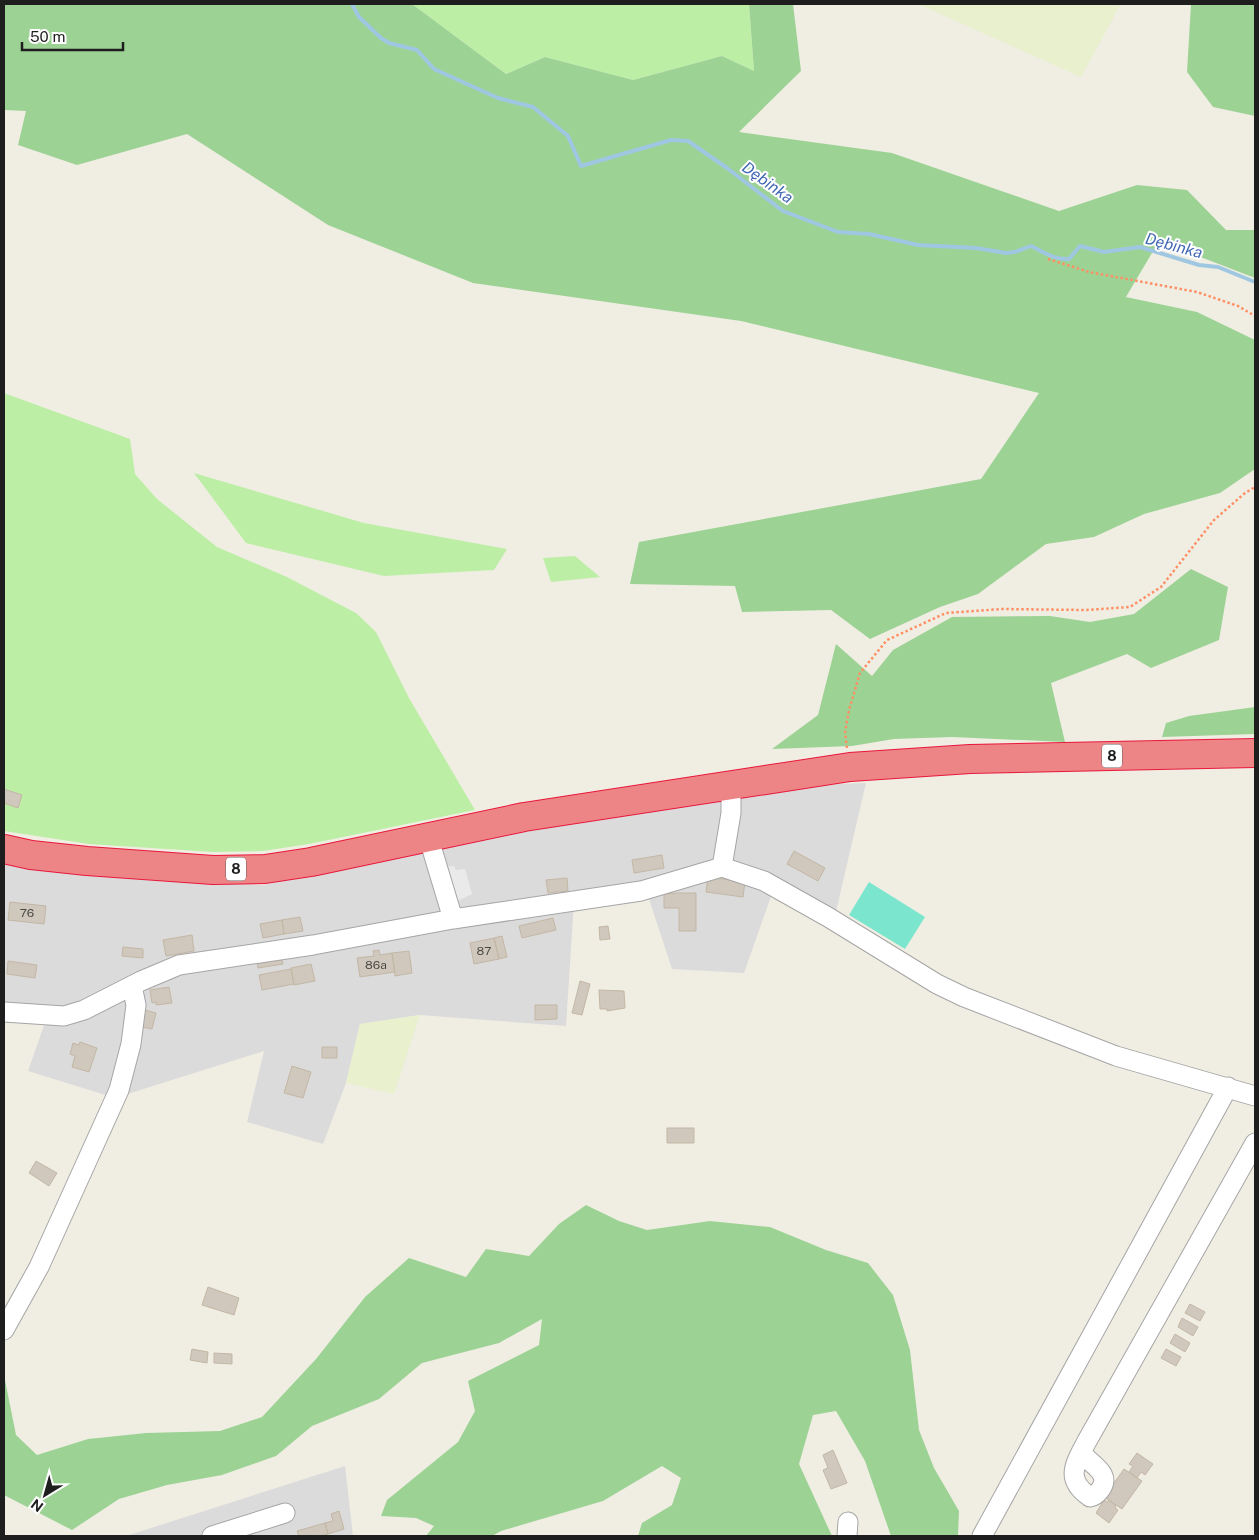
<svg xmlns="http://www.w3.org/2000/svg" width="1259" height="1540" viewBox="0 0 1259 1540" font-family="'Public Sans',sans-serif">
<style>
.residential{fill:#dcdbdb}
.farmland{fill:#e8f0cd}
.grass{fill:#bdeea5}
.forest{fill:#9dd295}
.pitch{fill:#7be5ce}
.parking{fill:#eaeaea}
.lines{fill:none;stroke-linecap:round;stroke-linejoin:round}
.stream{stroke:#a0c7e1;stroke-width:4}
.building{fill:#d0c8bc;stroke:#c3b7a5}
.minor-casing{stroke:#a5a5a5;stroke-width:21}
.highway-casing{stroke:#e8173b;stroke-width:30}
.path{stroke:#ff8f65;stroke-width:2.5;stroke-dasharray:2.5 2.5;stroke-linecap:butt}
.minor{stroke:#fff;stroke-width:19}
.highway{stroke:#ed8587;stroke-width:28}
.labels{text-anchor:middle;stroke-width:4;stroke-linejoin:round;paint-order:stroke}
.number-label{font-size:12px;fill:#4a4846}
.shield{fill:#fff;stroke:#626262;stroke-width:1}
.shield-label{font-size:14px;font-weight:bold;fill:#1e1e1e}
.water-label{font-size:16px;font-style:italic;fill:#4369b5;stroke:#fff}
</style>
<rect width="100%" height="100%" fill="#f0eee3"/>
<!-- residential -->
<path class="residential" d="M866,783l-32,137 -60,-32 -30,85 -72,-4 -25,-76 -73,9 -8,124 -146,-11 -60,9 -14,59 -23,61 -76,-22 17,-71 -149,47 -87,-27 21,-60 -45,-5v-143l69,11 83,7 107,4 260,-55 313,-46z
M345,1466l8,70h-227z"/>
<!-- farmland -->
<path class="farmland" d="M918,4h203l-40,73z
M420,1015l-26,79 -48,-11 14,-59z"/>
<!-- grass -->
<path class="grass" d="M412,4h337l5,67 -32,-15 -89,24 -88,-23 -39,17z
M4,393l126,46 5,35 22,25 60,48 70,30 69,36 20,19 33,66 66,112 -166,34 -46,7 -50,1 -124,-8 -85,-13z
M194,473l170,50 143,26 -13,21 -110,6 -138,-33z
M575,556l25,21 -49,5 -8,-24z"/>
<!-- forest -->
<path class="forest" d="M4,4h408l94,70 39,-17 88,23 89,-24 32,15 -5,-67h44l8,67 -62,61 153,21 167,58 78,-26 50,5 39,40h29v48l-96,-37 -33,56 71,15 58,28v129l-35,24 -76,21 -50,23 -48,7 -68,50 -38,13 -70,32 -39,-29 -89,2 -7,-26 -105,-2 9,-42 342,-63 58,-86 -298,-72 -268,-38 -145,-58 -141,-91 -110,31 -59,-20 8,-34 -22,-1z
M1191,4h64v112l-42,-9 -26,-35z
M1191,569l37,18 -9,53 -68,28 -24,-14 -76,29 14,59 -113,-5 -58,2 -42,7 -80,3 46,-34 18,-71 36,32 21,-26 59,-33 98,-1 40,6 44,-8z
M1255,707v27l-93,3 4,-14 23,-7z
M586,1205l33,16 28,9 63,-9 60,6 56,23 42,13 25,32 17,55 9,80 15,38 25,43 -1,25h-67l-26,-75 -29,-50 -23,4 -14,49 33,72h-194l4,-13 30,-18 9,-27 -19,-12 -59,35 -102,30 -9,5h-66l8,-10 -18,-8 -35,-2 6,-16 71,-58 17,-31 -7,-30 71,-36 3,-26 -43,24 -77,20 -43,36 -67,27 -36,30 -54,19 -55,10 -48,14 -47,31 -68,-35v-120l12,60 21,20 51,-16 58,-6 74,-2 42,-14 54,-58 49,-62 44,-39 57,19 20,-28 43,7 30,-32z"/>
<!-- pitch -->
<path class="pitch" d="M869,882l56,35 -20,32 -56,-34z"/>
<!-- parking -->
<path class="parking" d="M454,866l2,4 9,-1 7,25 -18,9 -11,-36z"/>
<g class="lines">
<!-- stream -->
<path class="stream" d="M352,4l7,13 22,21 8,5 28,7 17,19 64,29 35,9 35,29 13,30 90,-26 17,1 39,27 56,43 55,21 31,2 49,11 58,3 30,5 9,-1 16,-6c13,6 23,14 38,13l11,-13 24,6 36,-5 59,18 19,2 37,15"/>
</g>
<!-- building -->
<path class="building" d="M4,789l18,6 -4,13 -14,-5z
M794,851l31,17 -7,13 -31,-17z
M662,855l2,13 -30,5 -2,-13z
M708,877l37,5 -2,15 -37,-5z
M567,878l1,13 -20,2 -2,-13z
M679,893h17v38h-17v-23h-15v-14z
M10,902l36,4 -2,18 -36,-4z
M300,917l3,14 -19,3 -2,-14z
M553,918l3,12 -34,8 -3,-12z
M282,920l2,14 -21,4 -3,-14z
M608,926l2,13 -10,1 -1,-13z
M192,935l2,16 -28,5 -3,-16z
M502,936l5,21 -8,2 -5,-21z
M494,938l5,21 -25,5 -4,-21z
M123,947l20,2v9l-21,-2z
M379,950l1,5 12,-2 3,19 -35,5 -3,-19 17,-2 -1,-5z
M409,951l3,22 -17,3 -3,-23z
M281,956l2,8 -25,4 -1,-8z
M8,961l29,4 -2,13 -28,-4z
M311,964l4,17 -21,4 -3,-17z
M291,969l3,15 -32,6 -3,-15z
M580,981l10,3 -8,31 -10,-2z
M169,987l3,16 -16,2v-3l-4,1 -2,-13z
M599,990l25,1 1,17 -18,3v-2h-7z
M535,1005h22v14l-22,1z
M145,1010l11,3 -4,16 -10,-2z
M80,1042l17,6 -8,24 -17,-5 3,-11 -5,-2 3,-11 6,2z
M322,1047h15v11h-15z
M292,1066l19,6 -8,26 -19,-5z
M667,1128h27v15h-27z
M36,1161l21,12 -8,13 -20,-13z
M208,1287l31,11 -5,17 -32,-10z
M1190,1304l15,8 -5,9 -15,-8z
M1182,1318l16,9 -5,9 -15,-9z
M1175,1334l15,9 -5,9 -15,-9z
M192,1349l16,3 -1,11 -17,-3z
M1166,1349l15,8 -5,9 -15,-8z
M214,1353l18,1v10l-18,-1z
M833,1450l14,33 -16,6 -8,-19 5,-2 -5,-13z
M1137,1453l16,11 -8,11 -4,-3 -4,6 -8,-6 4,-6 -4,-2z
M1124,1469l18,12 -20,28 -18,-12z
M1104,1500l3,2 2,-2 7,6 -1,2 3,2 -9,13 -13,-10z
M339,1511l5,18 -16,5 -3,-11 8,-2 -2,-7z
M325,1523l3,11 -9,2h-20l-2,-5z"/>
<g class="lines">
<!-- minor casing -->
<g class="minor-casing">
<path id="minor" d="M428,836l25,83
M722,867l42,14 64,36 109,67 27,13 152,59 139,40
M4,1012l60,4 20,-6 57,-29 38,-16 134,-20 140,-26 188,-28 81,-24 9,-54v-29
M4,1330l35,-63 80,-177 12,-46 5,-39 -4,-19
M1081,1452c9,13 32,21 19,38 -3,4 -5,6 -10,7 -26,-18 -15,-33 -3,-56l168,-298
M212,1536l73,-23
M847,1536l1,-14
M982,1536l246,-449"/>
</g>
<!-- highway casing -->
<g class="highway-casing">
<path id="highway" d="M4,849l27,6 56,6 126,9 52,-1 46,-7 213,-45 326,-50 120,-8 285,-6"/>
</g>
<!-- path -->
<path class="path" d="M1048,259l41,13 108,20 41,14 17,10
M847,748l-2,-16 4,-22 11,-37 27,-33 59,-27 56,-4 84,1 44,-3 31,-20 53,-67 31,-27 10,-6"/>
<!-- minor -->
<use href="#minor" class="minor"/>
<!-- highway -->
<use href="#highway" class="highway"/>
</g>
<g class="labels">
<!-- number labels -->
<g class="number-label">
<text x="27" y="917">76</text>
<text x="484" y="955">87</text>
<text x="376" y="969">86a</text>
</g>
<!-- shield labels -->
<g class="shield">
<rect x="1102" y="744.5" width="20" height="23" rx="4"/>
<rect x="226" y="857.5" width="20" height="23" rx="4"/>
</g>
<g class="shield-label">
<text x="1112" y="761">8</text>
<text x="236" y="874">8</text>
</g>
<!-- water labels -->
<g class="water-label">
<text transform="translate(768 182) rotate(36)" y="6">Dębinka</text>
<text transform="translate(1174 245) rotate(15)" y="6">Dębinka</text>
</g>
</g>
<!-- border -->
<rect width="1259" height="1540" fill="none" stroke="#1e1e1e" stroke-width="10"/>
<!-- north arrow -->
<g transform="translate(45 1495) rotate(217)" stroke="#ffffff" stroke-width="4" paint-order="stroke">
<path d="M0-4L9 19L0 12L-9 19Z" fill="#1e1e1e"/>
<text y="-8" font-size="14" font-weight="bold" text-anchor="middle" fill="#1e1e1e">N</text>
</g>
<!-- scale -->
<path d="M22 42v8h101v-8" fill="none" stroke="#1e1e1e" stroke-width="2.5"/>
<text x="30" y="42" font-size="15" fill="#1e1e1e" stroke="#ffffff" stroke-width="4" paint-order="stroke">50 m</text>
</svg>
